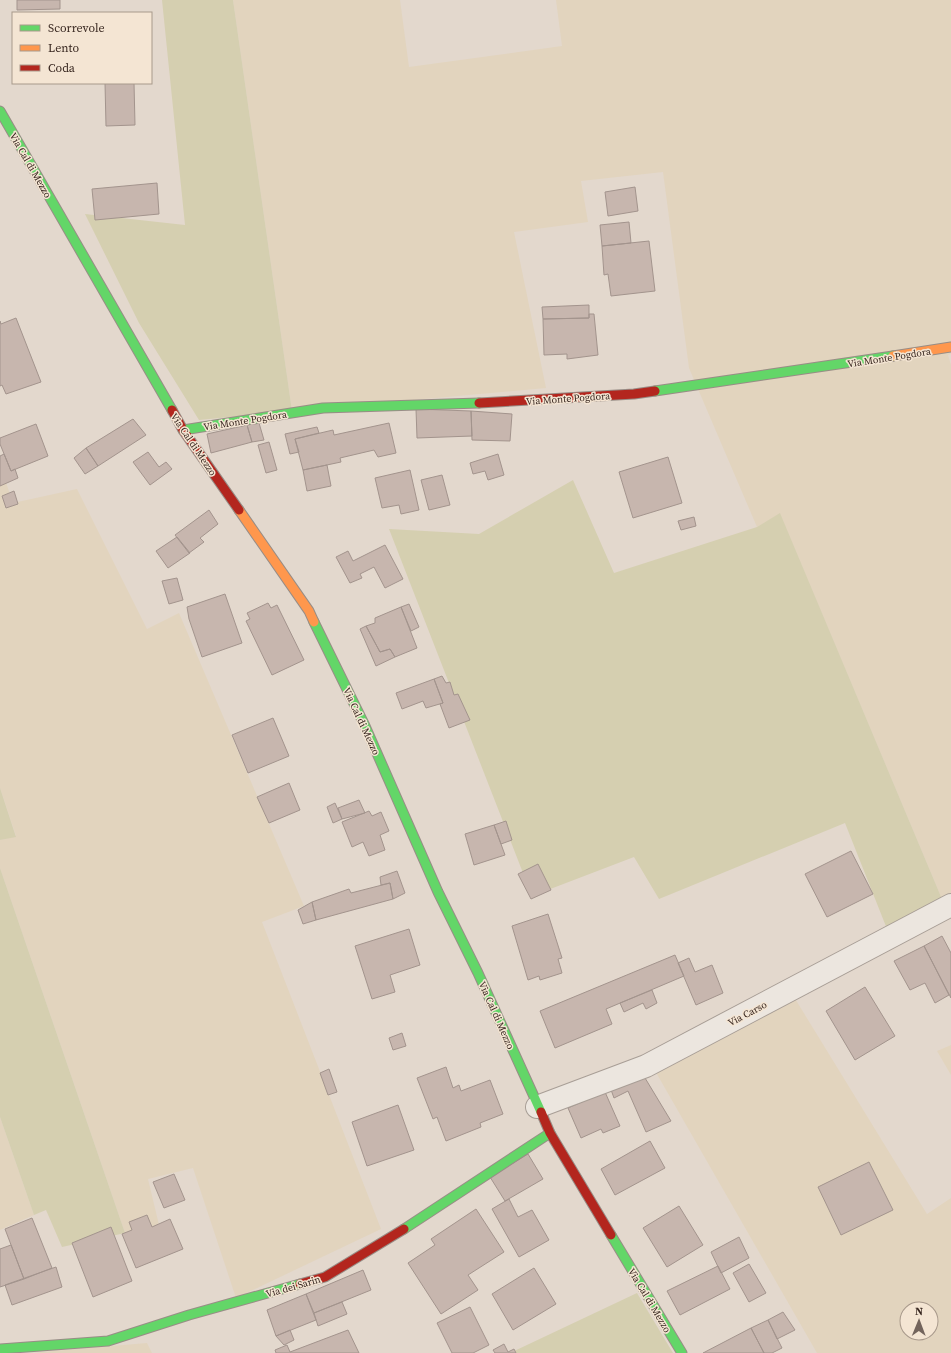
<svg xmlns="http://www.w3.org/2000/svg" width="951" height="1353" viewBox="0 0 951 1353" font-family="'Source Serif 4',serif">
<style>
.farmland{fill:#e2d4be;fill-rule:evenodd}
.green{fill:#d5cfb0}
.building{fill:#c7b6ae;stroke:#a3948d}
.lines{fill:none;stroke-linecap:round;stroke-linejoin:round}
.street-casing{stroke:#a89e96;stroke-width:24}
.fast-casing{stroke:#988d86;stroke-width:11}
.slow-casing{stroke:#988d86;stroke-width:11}
.jam-casing{stroke:#988d86;stroke-width:11}
.street{stroke:#ece6df;stroke-width:22}
.fast{stroke:#63d668;stroke-width:9}
.slow{stroke:#ff974d;stroke-width:9}
.jam{stroke:#b3261e;stroke-width:9}
.labels{text-anchor:middle;stroke-width:3;stroke-linejoin:round;paint-order:stroke}
.street-label{font-size:10px;fill:#37261f;stroke:#f4e5d3}
</style>
<rect width="100%" height="100%" fill="#e3d8cd"/>
<!-- farmland -->
<path class="farmland" d="M233,0h167l9,67 153,-21 -6,-46h395v354l-3,1 3,10v544l-4,2 -167,-397 -23,13 -68,-159 -26,-196 -82,9 7,41 -74,10 32,156 -254,23z
M0,465l13,38 64,-14 70,140 32,-16 125,293 -42,16 119,307 -145,69 -43,-130 -45,11 11,46 -34,8 -125,-365v-28l16,-4 -16,-48z
M794,997l133,217 24,-16v155h-134l-167,-291zM907,1309h24v24h-24z
M951,1045v30l-14,-24z
M0,1117l34,98 -34,15z
M147,1343l5,10h-122z"/>
<!-- green -->
<path class="green" d="M162,0h71l59,411 -93,9 -60,-97 -54,-109 100,11z
M573,480l41,93 143,-46 23,-14 167,398 -58,23 -44,-111 -186,76 -25,-42 -102,39 -143,-367 90,5z
M0,788l16,49 -16,3z
M0,868l125,365 -63,14 -16,-37 -12,5 -34,-98z
M637,1293l36,60h-163z"/>
<!-- building -->
<path class="building" d="M17,0h43v9l-43,1z
M105,83h29l1,42 -29,1z
M157,183l2,31 -64,6 -3,-31z
M635,187l3,24 -30,5 -3,-24z
M629,222l2,21 -29,3 -2,-21z
M649,241l6,50 -44,5 -3,-22 -4,1 -2,-29z
M589,305v13l-46,1 -1,-12z
M589,314h5l4,41 -31,4v-5l-23,1 -1,-36 46,-1z
M16,318l25,64 -35,12 -4,-9 -2,1v-65l1,3z
M416,409l55,2 1,25 -55,2z
M471,411l41,3 -2,27 -38,-1z
M133,419l13,16 -48,31 -12,-18z
M259,423l5,17 -12,2 -5,-17z
M389,423l7,30 -18,4 -4,-7 -34,8 1,4 -38,8 -8,-31 38,-9 1,5z
M36,424l12,32 -37,15 -11,-27v-6z
M247,425l5,17 -41,11 -4,-19z
M317,427l2,6 -24,6 4,13 -9,2 -5,-20z
M269,442l8,28 -11,3 -8,-28z
M86,448l12,18 -13,8 -11,-16z
M148,452l11,15 7,-5 6,7 -22,16 -17,-23z
M4,454l7,17 4,-2 3,9 -18,8v-30z
M498,454l6,21 -16,5 -3,-9 -12,3 -3,-11z
M668,457l14,46 -49,15 -14,-46z
M327,465l4,21 -24,5 -4,-21z
M410,470l9,40 -18,4 -2,-9 -17,3 -7,-30z
M442,475l8,30 -21,5 -8,-30z
M14,491l4,13 -12,4 -4,-12z
M209,510l9,14 -18,14 4,4 -15,11 -14,-18z
M694,517l2,9 -15,4 -3,-9z
M177,537l13,16 -22,15 -12,-17z
M385,545l18,34 -18,9 -11,-21 -14,7 2,4 -12,5 -14,-26 12,-6 5,10z
M177,578l6,22 -14,4 -7,-23z
M225,594l17,49 -40,14 -13,-38 -2,-12z
M268,603l3,5 6,-3 27,55 -32,15 -26,-54 4,-2 -3,-6z
M409,604l10,23 -8,4 -10,-24z
M401,607l16,41 -22,9 -5,-8 -10,3 -14,-26 9,-3v-5z
M366,626l14,26 10,-3 5,8 -19,9 -16,-37z
M442,676l4,7 4,-1 4,13 4,-1 12,26 -21,8 -9,-24 3,-1 -9,-24z
M434,679l9,24 -17,5 -3,-7 -21,8 -6,-16z
M273,718l16,38 -41,17 -16,-38z
M289,783l11,27 -31,13 -12,-26z
M359,800l6,13 -23,6 -4,-11z
M335,803l7,16 -9,4 -6,-16z
M369,811l3,5 9,-4 8,19 -9,4 5,15 -16,6 -6,-14 -11,5 -10,-25z
M506,821l6,19 -11,4 -7,-19z
M494,825l11,30 -31,10 -9,-31z
M851,851l22,43 -46,23 -22,-43z
M538,864l13,26 -20,9 -13,-25z
M397,871l8,22 -12,6 -3,-16 -9,2 -1,-8z
M390,883l3,16 -77,21 -4,-18 37,-13 2,4z
M312,902l4,18 -13,4 -5,-14z
M548,914l14,44 -4,1 4,14 -22,7 -1,-4 -11,4 -16,-54z
M409,929l11,36 -30,10 5,17 -23,7 -17,-53z
M942,936l9,17v45l-27,-52z
M924,946l25,49 -14,8 -10,-20 -15,7 -16,-29z
M675,955l9,21 -78,33 6,15 -57,24 -15,-37z
M689,958l6,14 17,-7 11,28 -27,12 -18,-42z
M865,987l30,49 -40,24 -29,-49z
M652,990l5,13 -11,6 -3,-6 -19,9 -4,-9z
M402,1033l4,13 -13,4 -4,-12z
M446,1067l7,21 6,-3 2,6 29,-11 13,34 -23,9 1,4 -35,14 -9,-24 -4,2 -16,-41z
M329,1069l8,23 -9,3 -8,-22z
M642,1073l29,48 -25,11 -18,-41 -14,7 -4,-11z
M605,1092l15,34 -17,7 -2,-4 -20,9 -13,-30z
M398,1105l16,45 -47,16 -15,-44z
M650,1141l15,27 -50,27 -14,-26z
M528,1154l15,25 -38,22 -15,-24z
M869,1162l24,48 -52,25 -23,-48z
M174,1174l11,26 -21,8 -11,-26z
M509,1199l9,18 14,-7 17,30 -30,17 -27,-48z
M679,1206l24,39 -36,22 -24,-39z
M476,1209l28,43 -36,23 10,15 -37,24 -33,-51 27,-18 -4,-6z
M147,1215l5,12 18,-8 13,30 -47,19 -14,-34 10,-4 -3,-8z
M32,1218l20,50 -28,11 -19,-50z
M111,1227l21,54 -39,16 -21,-54z
M739,1237l10,21 -28,15 -10,-21z
M11,1245l13,34 -24,8v-38z
M749,1264l17,29 -17,9 -16,-29z
M718,1266l12,23 -50,26 -13,-24z
M56,1267l6,20 -50,18 -7,-20z
M534,1268l22,36 -43,26 -21,-36z
M363,1270l8,20 -57,23 -8,-19z
M306,1294l10,26 -40,16 -9,-26z
M342,1302l5,12 -29,12 -4,-13z
M470,1307l19,38 -16,8h-21l-15,-30z
M783,1312l12,18 -18,9 -9,-19z
M768,1320l14,28 -10,5h-8l-13,-25z
M751,1328l13,25h-61z
M290,1330l4,10 -10,5 -8,-9z
M348,1330l11,23h-83l-1,-3 12,-5 3,7z
M504,1344l4,8 6,-3 2,4h-21l-2,-3z"/>
<g class="lines">
<!-- street casing -->
<g class="street-casing">
<path id="street" d="M537,1107l109,-41 305,-161"/>
</g>
<!-- fast casing -->
<g class="fast-casing">
<path id="fast" d="M0,111l172,299
M655,391l238,-35
M183,430l140,-22 156,-5
M314,622l51,104 73,166 40,81 63,139
M404,1229l146,-96
M611,1235l71,118
M0,1349l108,-8 81,-26 111,-31"/>
</g>
<!-- slow casing -->
<g class="slow-casing">
<path id="slow" d="M893,356l58,-9
M239,510l70,101 5,11"/>
</g>
<!-- jam casing -->
<g class="jam-casing">
<path id="jam" d="M479,403l155,-9 21,-3
M172,410l11,20 56,80
M541,1112l9,21 61,102
M300,1284l25,-7 79,-48"/>
</g>
<!-- street -->
<use href="#street" class="street"/>
<!-- fast -->
<use href="#fast" class="fast"/>
<!-- slow -->
<use href="#slow" class="slow"/>
<!-- jam -->
<use href="#jam" class="jam"/>
</g>
<g class="labels">
<!-- street labels -->
<g class="street-label">
<text transform="translate(31 165) rotate(60)" y="4">Via Cal di Mezzo</text>
<text transform="translate(889 357) rotate(-9)" y="4">Via Monte Pogdora</text>
<text transform="translate(568 398) rotate(-4)" y="4">Via Monte Pogdora</text>
<text transform="translate(245 420) rotate(-9)" y="4">Via Monte Pogdora</text>
<text transform="translate(194 444) rotate(56)" y="4">Via Cal di Mezzo</text>
<text transform="translate(362 721) rotate(65)" y="4">Via Cal di Mezzo</text>
<text transform="translate(747 1013) rotate(-28)" y="4">Via Carso</text>
<text transform="translate(497 1015) rotate(66)" y="4">Via Cal di Mezzo</text>
<text transform="translate(293 1286) rotate(-16)" y="4">Via dei Sarin</text>
<text transform="translate(650 1300) rotate(59)" y="4">Via Cal di Mezzo</text>
</g>
</g>
<!-- legend -->
<rect x="12" y="12" width="140" height="72" fill="#f4e5d3" stroke="#a8998b"/>
<rect x="20" y="25" width="20" height="6" fill="#63d668" stroke="#a8998b"/>
<text x="48" y="32" font-size="12" fill="#37261f">Scorrevole</text>
<rect x="20" y="45" width="20" height="6" fill="#ff974d" stroke="#a8998b"/>
<text x="48" y="52" font-size="12" fill="#37261f">Lento</text>
<rect x="20" y="65" width="20" height="6" fill="#b3261e" stroke="#a8998b"/>
<text x="48" y="72" font-size="12" fill="#37261f">Coda</text>
<!-- north arrow -->
<g transform="translate(919 1321) rotate(1)"><circle r="19" fill="#f4e5d3" stroke="#a8998b"/>
<path d="M0-3L7 15L0 10L-7 15Z" fill="#73645c"/>
<text y="-6" font-size="11" font-weight="bold" text-anchor="middle" fill="#37261f">N</text>
</g>
</svg>
